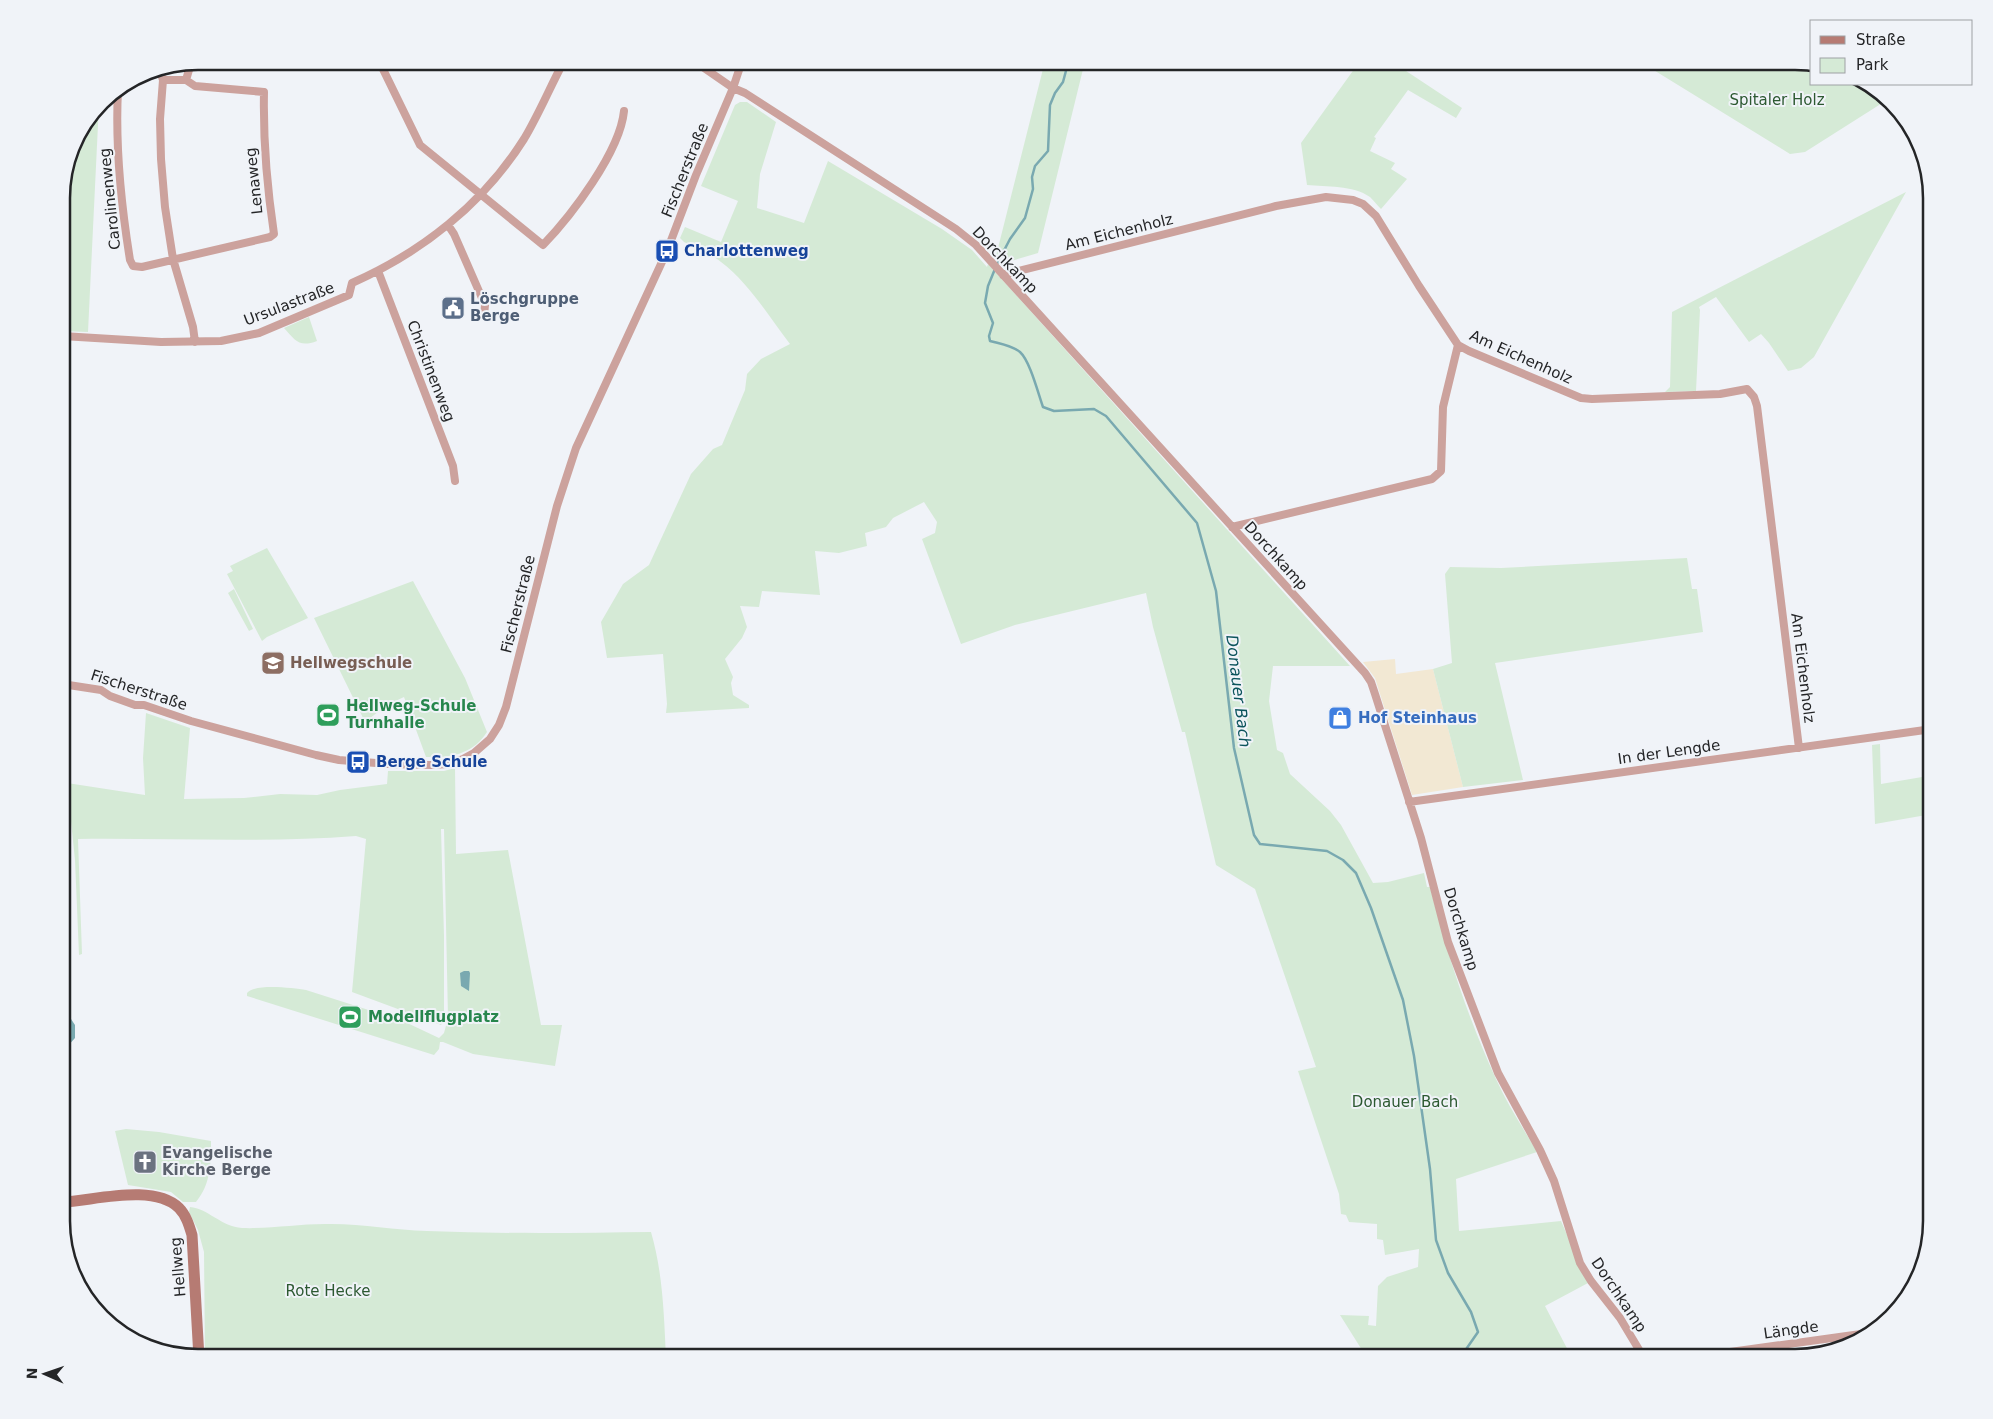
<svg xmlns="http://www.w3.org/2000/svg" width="1993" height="1419" viewBox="0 0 1993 1419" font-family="'DejaVu Sans',sans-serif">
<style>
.commercial{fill:#f2e8d3}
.green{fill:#d5ead6}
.water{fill:#79a9b0}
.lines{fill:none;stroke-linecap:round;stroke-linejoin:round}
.stream{stroke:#79a9b0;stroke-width:2.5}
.street{stroke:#cca29d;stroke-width:8}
.secondary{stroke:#b67b73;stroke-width:11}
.labels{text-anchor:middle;stroke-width:4;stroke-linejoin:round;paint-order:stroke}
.park-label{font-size:15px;fill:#2c5931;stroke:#f0f3f8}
.street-label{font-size:15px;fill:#242527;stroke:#f0f3f8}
.transit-label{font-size:15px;font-weight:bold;fill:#164399;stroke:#f0f3f8;text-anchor:start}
.service-label{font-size:15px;font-weight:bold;fill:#4e5e75;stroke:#f0f3f8;text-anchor:start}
.education-label{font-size:15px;font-weight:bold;fill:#785e54;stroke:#f0f3f8;text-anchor:start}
.leisure-label{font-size:15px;font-weight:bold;fill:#27864d;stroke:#f0f3f8;text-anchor:start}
.shop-label{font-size:15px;font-weight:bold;fill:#366cbe;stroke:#f0f3f8;text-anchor:start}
.worship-label{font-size:15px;font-weight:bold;fill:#5b616d;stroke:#f0f3f8;text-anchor:start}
.water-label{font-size:16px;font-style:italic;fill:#0c545c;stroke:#f0f3f8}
.rim{fill:none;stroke:#242527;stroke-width:2.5}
</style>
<rect width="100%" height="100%" fill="#f0f3f8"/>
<!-- commercial -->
<path class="commercial" d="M1395,659l1,15 37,-5 30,118 -51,8 -37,-117 -12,-16z"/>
<!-- green -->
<path class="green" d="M1045,61h40l-47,192 -30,9 -12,-6z
M1360,61h31l71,47 -6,10 -48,-28 -34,47 2,1 -6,13 25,12 -4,6 16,10 -26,30c-4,-4 -7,-8 -11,-12 -17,-12 -44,-10 -63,-12l-6,-42z
M1639,61h156l17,3v20h56l10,5 9,11 -82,52 -15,2z
M740,102h7l29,20 -16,52 -3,34 47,15 24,-62 114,68 30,21 15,17 1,-3 362,402h-77l-4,35 8,49 6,3 7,21 40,37 11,14 32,58 15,-1 36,-9 3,14h3c17,66 37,129 66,192 11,25 27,49 41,73l-81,27 3,52 102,-10 27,62 -43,23 27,52h-205l-27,-43 29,1 -1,9 8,1 2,-40 9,-9 31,-10 1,-18 -34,6 -2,-15 -6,-1v-15l-28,-2 -3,-7 -5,-1 -2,-20 -41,-123 18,-4 -61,-178 -39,-24 -31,-133h-3l-29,-105 -7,-34 -131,32 -54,19 -39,-105 13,-6 2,-11 -13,-20 -31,16 -7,9 -21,6 2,13 -28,7 -24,-2 5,44 -58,-4 -3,16 -19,-1 7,21 -5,11 -17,21 8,18 -2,6 2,12 16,10v3l-83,5 1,-9 -4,-50 -56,4 -6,-36 22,-38 26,-19 42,-91 22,-25 9,-4 23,-55 2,-16 14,-15 29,-15c-21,-27 -41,-61 -69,-82 -10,-8 -25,-14 -37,-20l-4,-4 5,-11 36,15 17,-41 -37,-15 34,-81z
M99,104l-11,228 -26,-1v-142l13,-51z
M1906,192l-92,165 -13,11 -13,3 -19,-28 -8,-9 -12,8 -33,-45 -17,10 1,3 -4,81 -31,1 5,-5 2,-75z
M309,317l8,24c-18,7 -22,-1 -33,-13z
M267,548l41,70 -41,19 -5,4 -35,-67 6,-3 -3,-5z
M1687,558l5,31h5l6,43 -208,31 28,117 -60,7 -30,-118 19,-6 -7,-89 5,-7 51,1z
M413,581l52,97 22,54c-14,22 -36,26 -61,25l-22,-60 -17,8 -22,17 -51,-104z
M234,589l19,40 -4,2 -21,-38z
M146,713l44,15 -6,71 60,-1 36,-4 37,1 23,-5 47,-6 1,-13h56l11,-3 1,86 52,-4 33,175h21l-7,41 -82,-12 -30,-12h-3l-1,7 -5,6 -187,-59v-3c8,-10 46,-5 59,-3l97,31 36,17 5,-5 4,-15 -4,-189h-3l3,107v85l-3,4 -89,-33 14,-153 -10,-3c-93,7 -185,2 -278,3l4,115 -3,1 -4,-95 -8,-77 78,12 -2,-37z
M1880,744l1,40 47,-8 2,13h2v25l-57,10 -3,-79z
M126,1129l33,3 52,9c0,22 0,43 -15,61h-13l-12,-10 -43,-7 -13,-54z
M190,1207c17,1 32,20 52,21 28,1 55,-4 83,-4 34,-1 68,6 102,7 75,3 150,2 224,1 12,41 13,84 15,126h-461l-1,-106 -6,-22 -9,-18z"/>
<!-- water -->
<path class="water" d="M464,971h5l1,2 -1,18 -8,-5 -1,-13z
M71,1019l4,6v13l-9,10h-4v-27z"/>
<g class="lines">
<!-- stream -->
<path class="stream" d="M1066,61l1,6 -4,15 -8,11 -5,12 -2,46 -13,15 -3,11 1,12 -8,29 -15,21 -13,25 -9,22 -3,17 8,20 -4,13 1,5c11,3 21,4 30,11 10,9 18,41 23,55l11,4 40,-2 12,7 91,107 19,68 18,157 20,87 6,9 67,7 16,9 13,13 15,35 32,92 11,56 16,113 6,71 12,33 23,39 7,20 -18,26"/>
<!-- street -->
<path class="street" d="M379,61l41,84 123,100c28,-29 77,-93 81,-134
M694,61l39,27 12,5 211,136 20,16 389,428 6,9 4,12 46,144 27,104 50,131 42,77 14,31 26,82 11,18 29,37 24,40
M159,69l4,11 -3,39 1,40 4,48 8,52 20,68 2,15
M186,80l5,-17
M118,90c-3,57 3,114 12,170l3,6 9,1 128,-30 4,-3c-7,-47 -11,-94 -10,-142l-69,-6 -9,-6h-23
M448,225l6,9 31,71 -1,11
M378,271l75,195 2,15
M1003,275l273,-69 50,-9 27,3 10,4 13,12 43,70 39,59 11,6 112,47 11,1 128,-5 27,-5 7,8 3,9 42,342
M62,336l99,6 60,-1 38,-8 90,-38 3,-12c70,-31 131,-79 172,-144 15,-25 26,-52 40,-78
M1232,527l200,-48 9,-8 2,-64 15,-62
M62,684l39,6 9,6 25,9h9l47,16 125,34 23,5 49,4 43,1 18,-1 14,-5 11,-6 16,-14 9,-14 7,-18 51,-201 19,-58 91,-197 29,-76 37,-87 9,-27
M1409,802l523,-73
M1687,1358l181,-25"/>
<!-- secondary -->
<path class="secondary" d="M62,1202c31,-1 91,-19 117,6 7,7 10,17 13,27l7,123"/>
</g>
<!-- icons -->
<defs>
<g id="bus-square" transform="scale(1.25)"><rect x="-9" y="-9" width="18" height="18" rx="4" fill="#1a4fb4" stroke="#f0f3f8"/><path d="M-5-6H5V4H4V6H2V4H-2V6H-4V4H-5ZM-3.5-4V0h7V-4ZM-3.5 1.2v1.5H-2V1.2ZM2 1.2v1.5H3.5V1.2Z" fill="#fff"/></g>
<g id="civic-square" transform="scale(1.25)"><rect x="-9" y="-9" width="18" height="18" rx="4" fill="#5c6f8a" stroke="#f0f3f8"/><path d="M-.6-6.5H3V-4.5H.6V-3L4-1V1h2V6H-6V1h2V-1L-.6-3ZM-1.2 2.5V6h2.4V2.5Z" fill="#fff"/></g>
<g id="school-square" transform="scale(1.25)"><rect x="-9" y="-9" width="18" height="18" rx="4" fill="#8d6e63" stroke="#f0f3f8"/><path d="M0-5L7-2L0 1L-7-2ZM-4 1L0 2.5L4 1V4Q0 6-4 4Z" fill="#fff"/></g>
<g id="stadium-square" transform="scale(1.25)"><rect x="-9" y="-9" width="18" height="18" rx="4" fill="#2e9e5b" stroke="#f0f3f8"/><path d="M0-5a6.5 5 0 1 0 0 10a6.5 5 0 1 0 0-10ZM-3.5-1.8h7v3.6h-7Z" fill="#fff"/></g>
<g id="shop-square" transform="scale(1.25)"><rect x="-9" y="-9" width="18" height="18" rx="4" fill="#3f7fe0" stroke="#f0f3f8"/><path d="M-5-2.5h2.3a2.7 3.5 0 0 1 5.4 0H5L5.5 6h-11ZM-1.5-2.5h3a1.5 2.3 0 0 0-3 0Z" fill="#fff"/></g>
<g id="church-square" transform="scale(1.25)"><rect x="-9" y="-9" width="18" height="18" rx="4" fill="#6b7280" stroke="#f0f3f8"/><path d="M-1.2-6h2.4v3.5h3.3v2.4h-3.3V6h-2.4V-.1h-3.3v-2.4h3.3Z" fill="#fff"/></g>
</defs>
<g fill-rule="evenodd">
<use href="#bus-square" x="667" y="251"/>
<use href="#civic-square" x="453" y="308"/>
<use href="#school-square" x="273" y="663"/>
<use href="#stadium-square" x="328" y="715"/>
<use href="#shop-square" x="1340" y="718"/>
<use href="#bus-square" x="358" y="762"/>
<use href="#stadium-square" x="350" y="1017"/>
<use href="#church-square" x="145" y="1162"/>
</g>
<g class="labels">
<!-- park labels -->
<g class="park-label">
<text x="1777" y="105">Spitaler Holz</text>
<text x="1405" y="1107">Donauer Bach</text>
<text x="328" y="1296">Rote Hecke</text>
</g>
<!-- street labels -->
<g class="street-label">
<text transform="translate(685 170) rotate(-68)" y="5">Fischerstraße</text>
<text transform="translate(254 181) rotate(-96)" y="5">Lenaweg</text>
<text transform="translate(110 199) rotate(-96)" y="5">Carolinenweg</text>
<text transform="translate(1119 232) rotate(-14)" y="5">Am Eichenholz</text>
<text transform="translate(1005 260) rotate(46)" y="5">Dorchkamp</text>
<text transform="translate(289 304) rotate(-21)" y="5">Ursulastraße</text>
<text transform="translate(1521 357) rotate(24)" y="5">Am Eichenholz</text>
<text transform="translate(431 371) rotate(69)" y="5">Christinenweg</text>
<text transform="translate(1276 556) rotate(48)" y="5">Dorchkamp</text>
<text transform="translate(518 604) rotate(-76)" y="5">Fischerstraße</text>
<text transform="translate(1803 668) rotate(83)" y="5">Am Eichenholz</text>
<text transform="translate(139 690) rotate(18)" y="5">Fischerstraße</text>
<text transform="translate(1669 752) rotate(-8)" y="5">In der Lengde</text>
<text transform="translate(1461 929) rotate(73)" y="5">Dorchkamp</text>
<text transform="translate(178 1267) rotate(-95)" y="5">Hellweg</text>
<text transform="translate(1619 1295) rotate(56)" y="5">Dorchkamp</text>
<text transform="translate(1791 1330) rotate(-8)" y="5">Längde</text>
</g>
<!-- transit labels -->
<g class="transit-label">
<text x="684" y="256">Charlottenweg</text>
<text x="376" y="767">Berge Schule</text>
</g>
<!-- service labels -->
<g class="service-label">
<text x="470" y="304">Löschgruppe<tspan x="470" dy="17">Berge</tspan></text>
</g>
<!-- education labels -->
<g class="education-label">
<text x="290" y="668">Hellwegschule</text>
</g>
<!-- leisure labels -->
<g class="leisure-label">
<text x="346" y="711">Hellweg-Schule<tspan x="346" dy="17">Turnhalle</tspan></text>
<text x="368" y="1022">Modellflugplatz</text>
</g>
<!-- shop labels -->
<g class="shop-label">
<text x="1358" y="723">Hof Steinhaus</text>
</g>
<!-- worship labels -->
<g class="worship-label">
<text x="162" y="1158">Evangelische<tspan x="162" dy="17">Kirche Berge</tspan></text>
</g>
<!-- water labels -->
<g class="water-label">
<text transform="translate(1239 691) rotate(83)" y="6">Donauer Bach</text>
</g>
</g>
<!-- crop -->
<path d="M0 0H1993V1419H0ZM198 70H1795A128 128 0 0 1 1923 198V1221A128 128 0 0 1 1795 1349H198A128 128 0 0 1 70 1221V198A128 128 0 0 1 198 70Z" fill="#f0f3f8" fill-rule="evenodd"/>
<path class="rim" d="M198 70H1795A128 128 0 0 1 1923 198V1221A128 128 0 0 1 1795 1349H198A128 128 0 0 1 70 1221V198A128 128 0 0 1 198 70Z"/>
<!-- legend -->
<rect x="1810" y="20" width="162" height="65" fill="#f0f3f8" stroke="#9ea1a4"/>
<rect x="1820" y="36" width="25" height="8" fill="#b67b73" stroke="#9ea1a4"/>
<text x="1856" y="45" font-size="15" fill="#242527">Straße</text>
<rect x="1820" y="58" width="25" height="15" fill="#d5ead6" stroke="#9ea1a4"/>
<text x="1856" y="70" font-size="15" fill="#242527">Park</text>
<!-- north arrow -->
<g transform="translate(45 1374) rotate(272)" stroke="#f0f3f8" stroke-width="4" paint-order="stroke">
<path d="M0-4L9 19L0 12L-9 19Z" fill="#242527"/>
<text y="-8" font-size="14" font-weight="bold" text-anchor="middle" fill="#242527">N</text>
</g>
</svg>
